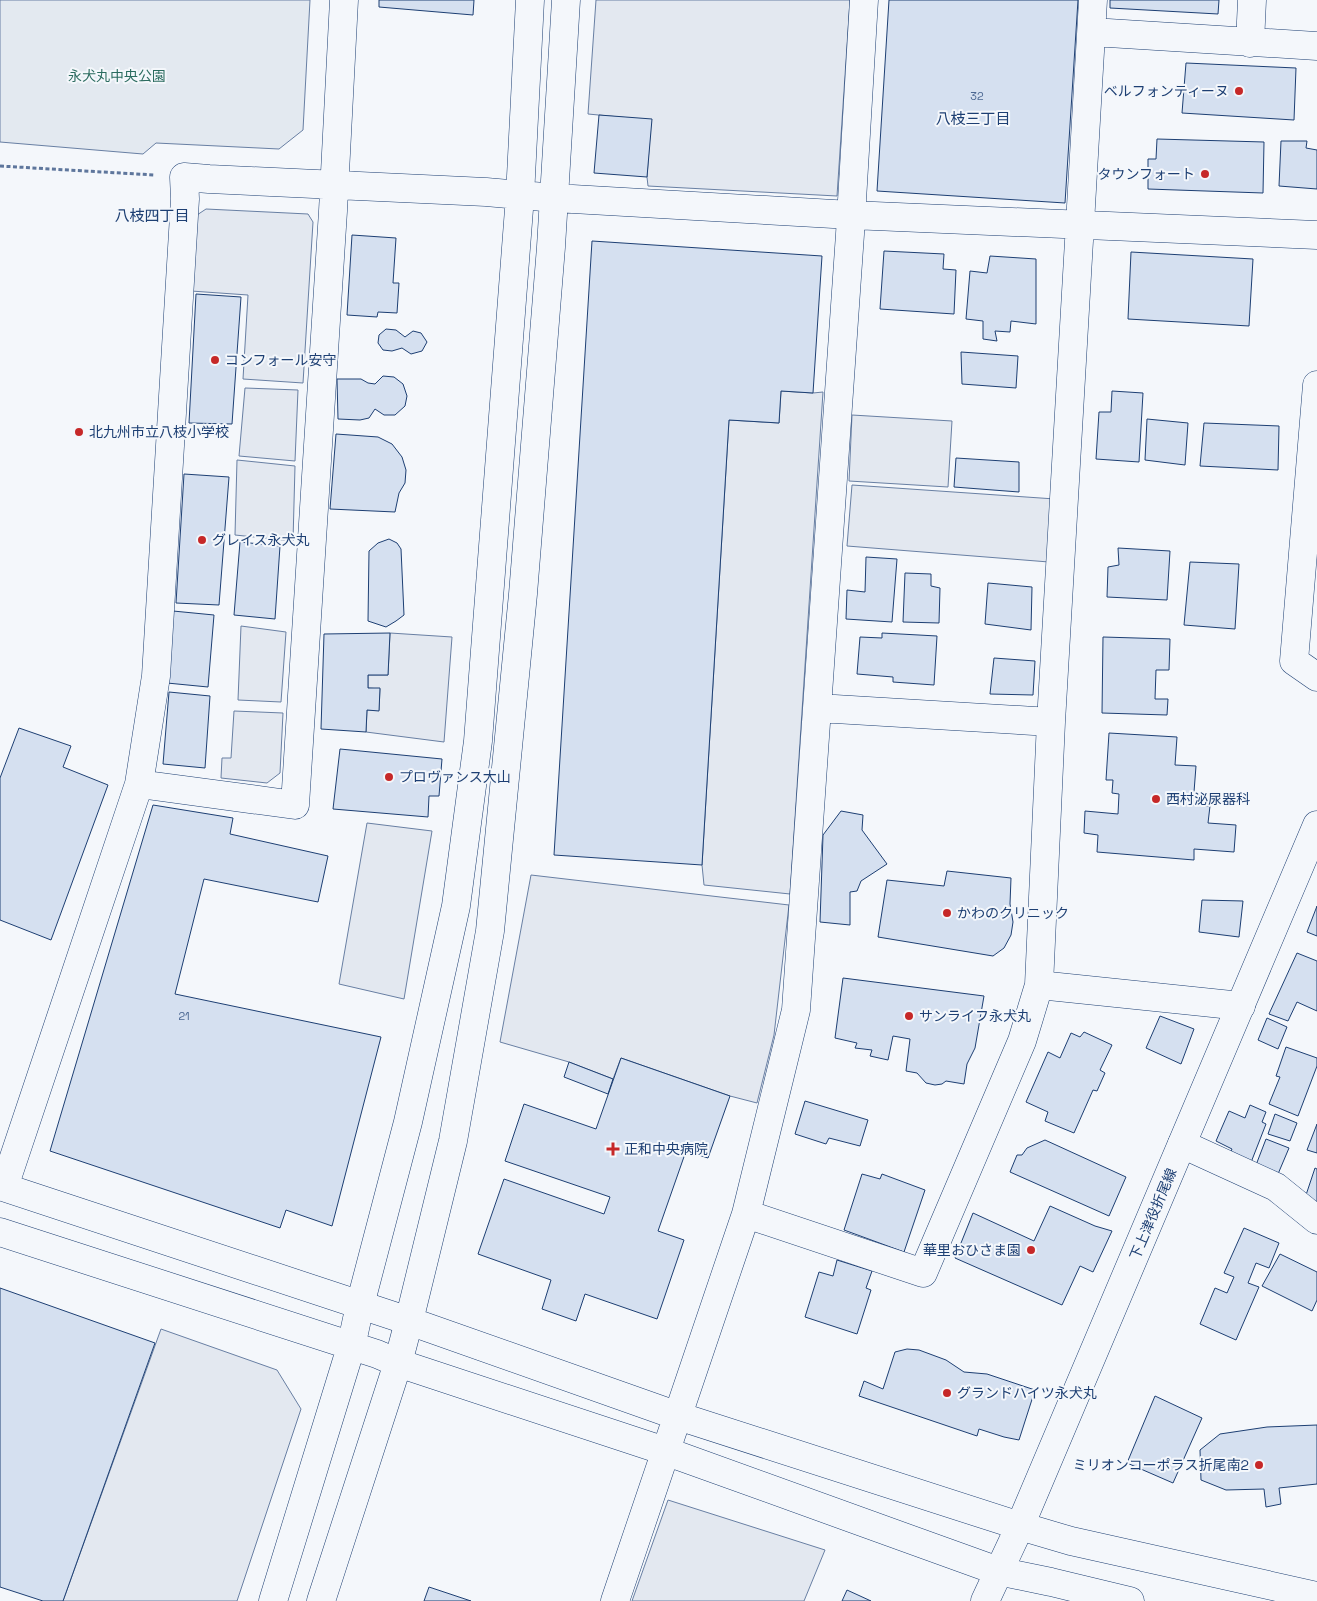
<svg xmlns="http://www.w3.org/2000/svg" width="1317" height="1601" viewBox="0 0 1317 1601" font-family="'Space Grotesk','Noto Sans JP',sans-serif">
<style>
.green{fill:#e3e9f0;stroke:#687fa3}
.parking{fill:#e3e8f0;stroke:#687fa3}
.building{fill:#d5e0f0;stroke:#1d3f73}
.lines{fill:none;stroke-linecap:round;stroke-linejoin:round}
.minor-casing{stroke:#1d3f73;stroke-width:29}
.major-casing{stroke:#1d3f73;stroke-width:29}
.path{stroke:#5e769c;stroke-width:3;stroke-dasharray:4 2.5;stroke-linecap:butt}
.minor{stroke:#f4f7fb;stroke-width:28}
.major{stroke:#f4f7fb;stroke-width:28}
.poi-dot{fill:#c62828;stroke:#f4f7fb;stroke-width:2}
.labels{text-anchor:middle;stroke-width:4;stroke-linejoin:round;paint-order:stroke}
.number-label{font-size:11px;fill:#4b6792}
.park-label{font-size:14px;fill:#2c6c60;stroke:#f4f7fb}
.poi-label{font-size:14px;fill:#1d3f73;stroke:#f4f7fb;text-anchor:start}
.street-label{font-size:14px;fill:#1d3f73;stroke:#f4f7fb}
.neighbourhood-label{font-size:15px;fill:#1d3f73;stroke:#f4f7fb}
</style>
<rect width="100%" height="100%" fill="#f4f7fb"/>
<!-- green -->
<path class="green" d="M0,0h310l-7,130 -24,19 -123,-6 -13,11 -143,-12z"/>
<!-- parking -->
<path class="parking" d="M596,0h254l-13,196 -189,-10 -1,-9 4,-57 -63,-6z
M206,209l102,5 5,8 -10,161 -60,-4 5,-84 -57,-4 6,-76z
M245,388l53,2 -3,71 -56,-5z
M781,391l32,2 10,-1 -33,502 -86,-9 -2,-20 27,-445 50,3z
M852,415l100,6 -4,66 -99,-6z
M237,460l58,6 -2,75 -58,-6z
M852,485l203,14 -6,63 -202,-16z
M241,626l45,6 -5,70 -43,-2z
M390,633l62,4 -8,105 -78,-10 1,-22h12l1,-21 -12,-1v-13h20z
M234,711l49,2 -3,60 -13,10 -46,-5 1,-20h9z
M367,823l65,8 -28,168 -65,-15z
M531,875l258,30 -15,130 -17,68 -27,-7 -109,-38 -8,21 -44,-17 -69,-20z
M161,1329l116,41 24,39 -64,192h-174z
M668,1500l157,50 -21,51h-172z"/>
<!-- building -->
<path class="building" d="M379,0h95l-1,15 -94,-8z
M889,0h189l-13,203 -188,-12z
M1110,0h109l-1,14 -108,-6z
M1186,63l110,5 -2,52 -112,-7z
M599,115l53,4 -5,58 -53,-4z
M1157,139l107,3 -1,51 -115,-4v-30h8z
M1281,141h26l-1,7 11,2v39l-38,-3z
M352,235l44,3 -3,45h6l-2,30 -19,-1 -1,5 -30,-2z
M592,241l230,15 -9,137 -32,-2 -2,32 -50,-3 -27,445 -148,-10z
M884,251l60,3 -1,15 13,1 -2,44 -74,-5z
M1131,252l122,7 -4,67 -121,-7z
M990,256l46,3v65l-25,-3 -1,11 -15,-1 2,10 -14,-2v-18l-17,-2 4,-48 17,2z
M196,294l45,3 -9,127 -43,-1z
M386,329l10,1 9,7 8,-6 8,2 6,9 -5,9 -11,3 -9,-6 -10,3 -9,-1 -5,-7 1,-8z
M961,352l57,4 -2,32 -54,-4z
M383,376l11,1 9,7 4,12 -2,10 -10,9h-11l-9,-6 -6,9 -9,2 -22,-1 -1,-40h24l7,4 7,1z
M1112,391l31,2 -4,69 -43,-3 3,-47h12z
M1147,419l41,4 -3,42 -40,-5z
M1204,423l75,3 -1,44 -78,-4z
M336,434l42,3 14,7 10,13 4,13 -1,13 -6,10 -4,19 -65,-3z
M956,458l63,4v30l-65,-5z
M184,474l45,3 -10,128 -43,-2z
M389,539l8,4 4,6 3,66 -8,6 -10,6 -18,-6 1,-70 9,-8z
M240,542l40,4 -5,73 -41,-4z
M1118,548l52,3 -3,49 -60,-3 1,-30 11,-2z
M866,557l31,2 -5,63 -46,-3 1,-29 18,2z
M1190,562l49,2 -4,65 -51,-4z
M905,573l26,1v12l9,2 -1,35 -36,-1z
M988,583l44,4 -1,43 -46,-6z
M173,611l41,4 -6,72 -41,-4z
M390,633l-2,42h-20v13h12l-1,23 -12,-1 -1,22 -45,-3 3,-95z
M882,633l55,3 -3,49 -41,-3v-5l-36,-3 3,-37 22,1z
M1103,637l67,2 -1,31h-13l-1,29h13l-1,16 -65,-2z
M994,658l41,3 -2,34 -43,-1z
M169,692l41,4 -5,72 -42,-4z
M19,728l52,18 -8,21 45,18 -57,155 -51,-20v-142z
M1109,733l68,4 -2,28 21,1 -3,39 17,1 -2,17 28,2 -2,27 -40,-3v11l-97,-8 1,-17 -14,-2 1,-22 33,3 1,-20 -7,-1 1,-13h-7z
M340,749l102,10 -3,37h-10l-1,21 -95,-8z
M153,805l80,13 -3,16 98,22 -10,46 -114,-23 -29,115 206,43 -49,189 -46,-16 -6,18 -230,-77z
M841,811l22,4 -1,15 25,34 -26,17 -4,10 -7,1v33l-30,-3 3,-87z
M947,871l64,7 -1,26 3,18 -2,13 -7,13 -11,8 -115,-19 9,-57 57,6z
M1202,900l41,1 -4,36 -40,-5z
M1317,906v30l-10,-4z
M1297,953l20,8v50l-20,-9 -9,19 -19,-7z
M843,978l141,18 -9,52 -8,16 -3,20 -18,-3 -4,3 -7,1 -9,-2 -9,-10 -11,-2 4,-32 -17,-3 -5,24 -18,-4 2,-6 -17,-2 2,-5 -22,-5z
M1160,1016l34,13 -13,35 -35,-16z
M1267,1018l20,9 -9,22 -20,-9z
M1084,1032l28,13 -12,25 5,3 -8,18 -4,-1 -19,43 -29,-12 3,-9 -22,-10 22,-50 12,6 11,-25 9,4z
M1286,1047l31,11v8l-19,50 -29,-12 11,-27 -4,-1z
M621,1058l109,38 -22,62 -22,-7 -28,80 26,9 -27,79 -72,-25 -9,27 -34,-12 9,-29 -73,-26 26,-75 100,35 6,-17 -105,-36 19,-57 72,25z
M569,1062l44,17 -5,15 -44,-17z
M805,1101l63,19 -8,26 -31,-8 -3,6 -31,-10z
M1250,1105l16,7 -4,10 4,2 -16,41 -21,-9 3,-7 -16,-8 13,-30 16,7z
M1275,1114l22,9 -7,18 -22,-7z
M1317,1124v29l-10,-3z
M1266,1139l23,9 -11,26 -22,-9z
M1045,1140l81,37 -17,39 -99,-44 7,-17h5l5,-7z
M1315,1168l2,1v34l-12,-5z
M862,1174l18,5 2,-5 43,16 -21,62 -60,-22z
M1050,1206l45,20 17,5 -19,41 -13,-6 -18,39 -107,-47 18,-45 61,28z
M1244,1228l35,15 -10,25 -13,-5 -8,20 11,4 -23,53 -36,-16 15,-36 12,5 7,-16 -10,-4z
M1280,1254l37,18v28l-5,11 -50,-25z
M837,1260l35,11 -6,17 5,2 -14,44 -52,-17 14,-45 14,4z
M0,1288l155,55 -92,258h-20l-43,-14z
M907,1349l12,1 27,10 18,12 23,2 48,16 -16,50 -15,-3 -25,-8 -2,7 -118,-40 5,-15 19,8 12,-37z
M1155,1396l47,22 -29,65 -46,-20z
M1317,1425v59l-38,4 2,16 -15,3 -2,-18 -38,1 -25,-10 -1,-30 20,-16 47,-7z
M429,1587l42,14h-47z
M847,1590l24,11h-29z"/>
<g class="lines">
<!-- minor casing -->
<g class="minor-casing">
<path id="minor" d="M1092,32l225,14
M1250,43l2,-43
M1317,385l-23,276 23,16
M818,708l233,14
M139,784l156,21 38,-594 11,-211
M1039,985l202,21
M1182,1144l94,43 41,33
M0,1186l409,135 269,95 342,110 51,15 246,55
M4,1187l135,-403 17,-108 29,-477 -1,-22 25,2 277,13 69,6 296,17 466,20
M746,1214l177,59 99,-232 17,-56 12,-263 42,-722
M0,1232l377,122 21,9 267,88 333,120 53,11 79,19
M273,1601l78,-254 9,-42 48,-183 48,-216 22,-165 42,-545 10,-196
M321,1601l77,-238 11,-42 44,-180 37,-210 33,-337 28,-347 15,-247
M615,1601l131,-387 50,-204 54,-776 14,-234"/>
</g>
<!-- major casing -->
<g class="major-casing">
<path id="major" d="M985,1601l35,-75 297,-701"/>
</g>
<!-- path -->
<path class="path" d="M0,166l154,9"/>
<!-- minor -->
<use href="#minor" class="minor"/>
<!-- major -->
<use href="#major" class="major"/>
</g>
<!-- markers -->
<g class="poi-dot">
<circle cx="1239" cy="91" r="5"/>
<circle cx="1205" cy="174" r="5"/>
<circle cx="215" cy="360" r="5"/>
<circle cx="79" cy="432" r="5"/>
<circle cx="202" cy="540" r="5"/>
<circle cx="389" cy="777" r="5"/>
<circle cx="1156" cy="799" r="5"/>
<circle cx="947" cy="913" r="5"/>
<circle cx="909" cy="1016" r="5"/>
<path d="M610.5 1141.5h5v5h5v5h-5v5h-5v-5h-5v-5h5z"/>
<circle cx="1031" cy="1250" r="5"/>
<circle cx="947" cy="1393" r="5"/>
<circle cx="1259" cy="1465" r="5"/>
</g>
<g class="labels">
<!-- number labels -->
<g class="number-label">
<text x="977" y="100">32</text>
<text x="184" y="1020">21</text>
</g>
<!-- park labels -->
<g class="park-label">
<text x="117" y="81">永犬丸中央公園</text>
</g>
<!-- poi labels -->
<g class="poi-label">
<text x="1229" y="96" text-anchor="end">ベルフォンティーヌ</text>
<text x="1195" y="179" text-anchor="end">タウンフォート</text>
<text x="225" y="365">コンフォール安守</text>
<text x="89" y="437">北九州市立八枝小学校</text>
<text x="212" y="545">グレイス永犬丸</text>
<text x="399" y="782">プロヴァンス大山</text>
<text x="1166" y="804">西村泌尿器科</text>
<text x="957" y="918">かわのクリニック</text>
<text x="919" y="1021">サンライフ永犬丸</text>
<text x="624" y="1154">正和中央病院</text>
<text x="1021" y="1255" text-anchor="end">華里おひさま園</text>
<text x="957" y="1398">グランドハイツ永犬丸</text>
<text x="1249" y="1470" text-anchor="end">ミリオンコーポラス折尾南2</text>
</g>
<!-- street labels -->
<g class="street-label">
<text transform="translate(1153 1214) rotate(-67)" y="5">下上津役折尾線</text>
</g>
<!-- neighbourhood labels -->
<g class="neighbourhood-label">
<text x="973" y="124">八枝三丁目</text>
<text x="152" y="221">八枝四丁目</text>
</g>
</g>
</svg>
